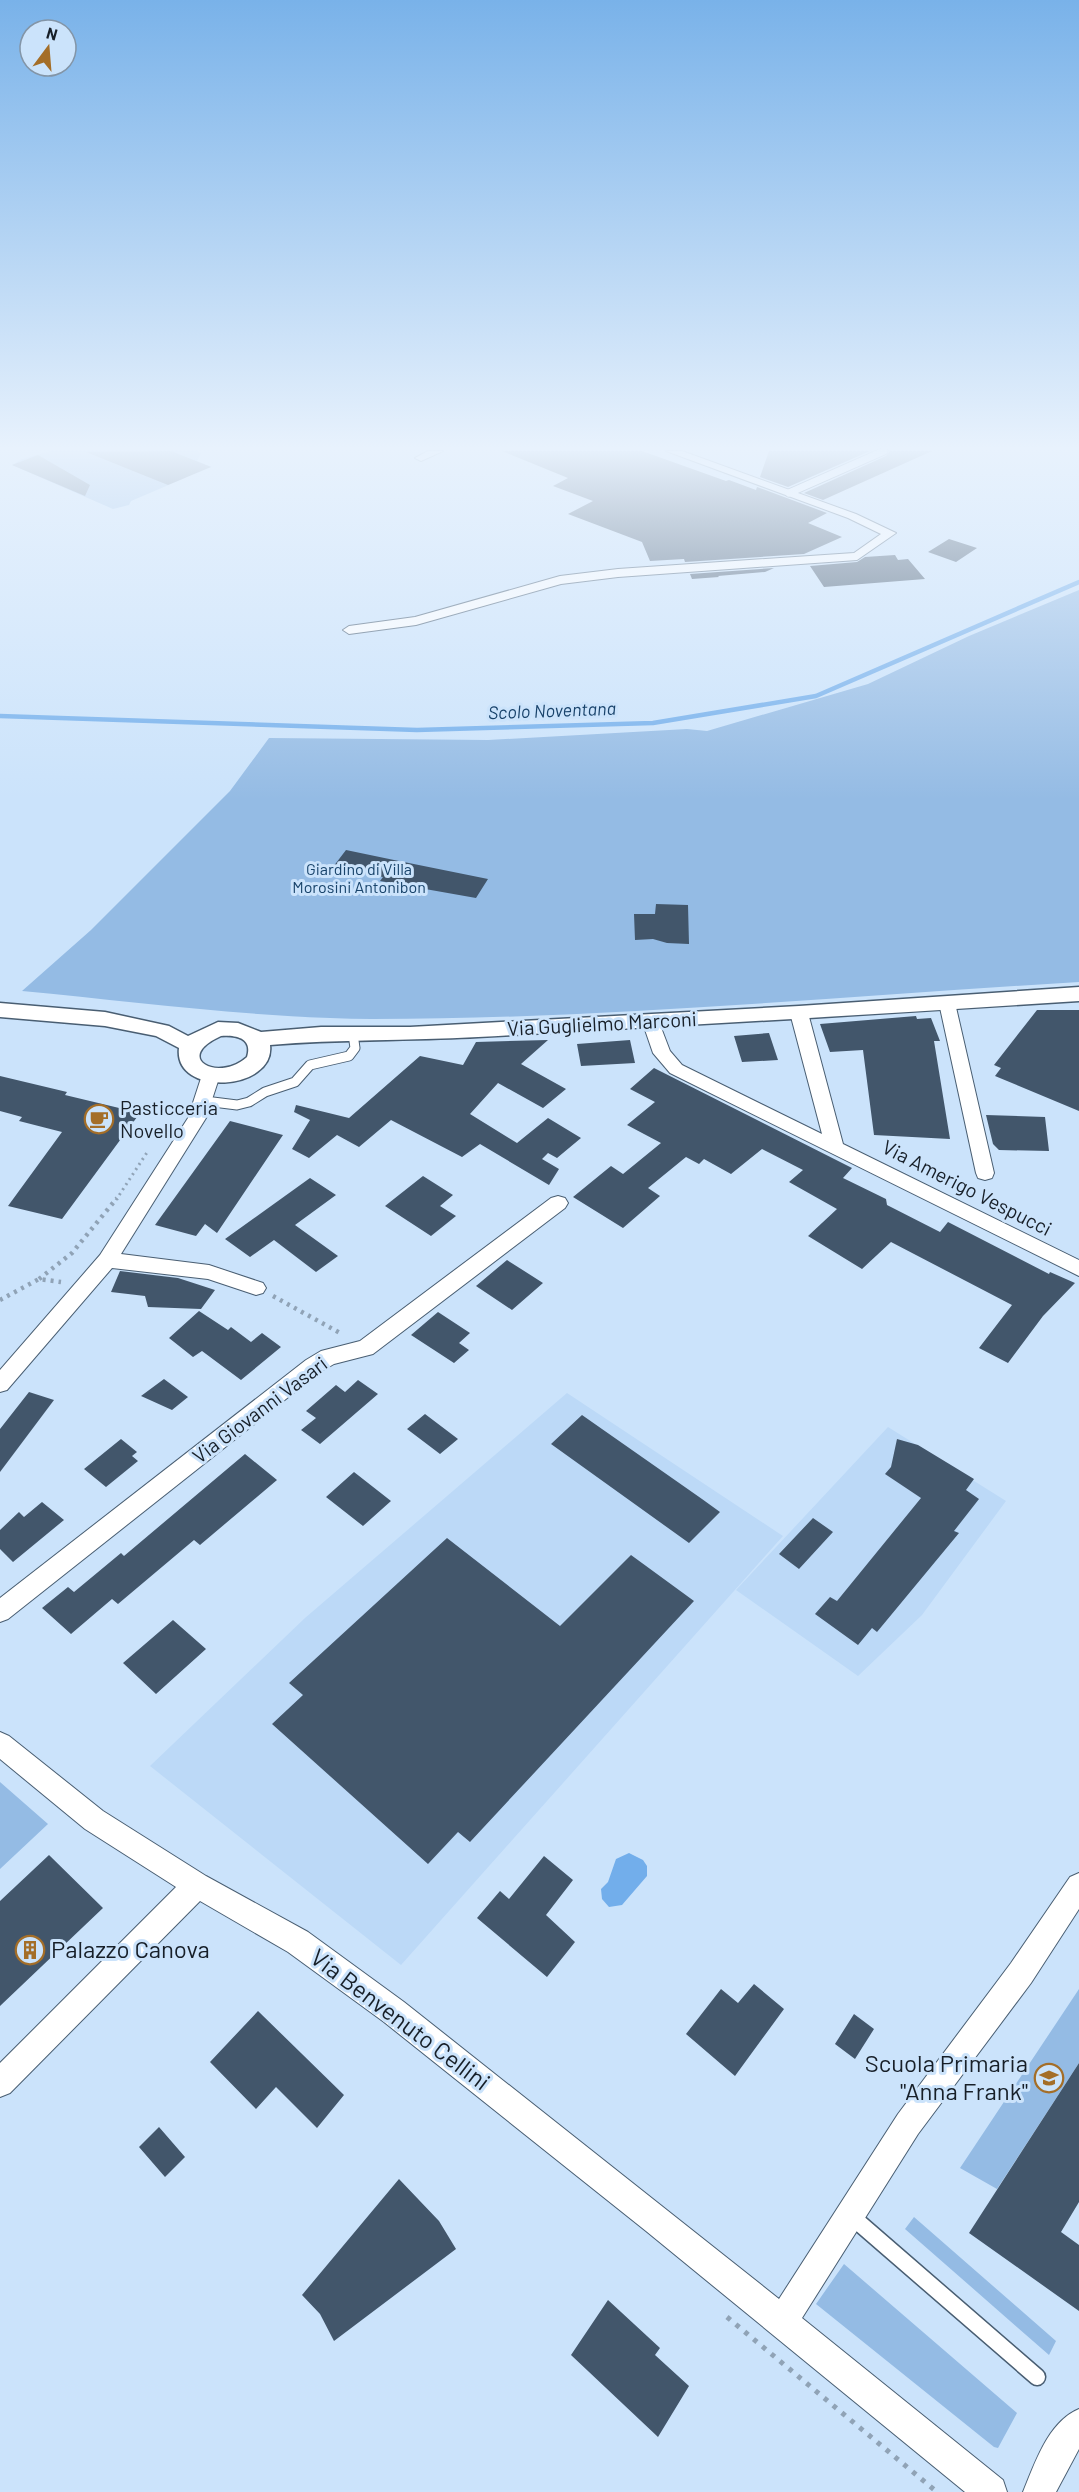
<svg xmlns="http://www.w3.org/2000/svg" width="1079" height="2492" viewBox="0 0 1079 2492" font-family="Barlow,sans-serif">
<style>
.built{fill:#bcd9f7}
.green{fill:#94bbe4}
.water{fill:#72aeeb}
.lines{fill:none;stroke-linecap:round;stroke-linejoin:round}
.stream{stroke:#72aeeb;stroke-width:4.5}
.building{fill:#42566b}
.service-far2-casing{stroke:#495e72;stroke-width:9}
.service-far1-casing{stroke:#495e72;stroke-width:11}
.service-casing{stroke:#495e72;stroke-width:19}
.minor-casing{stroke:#495e72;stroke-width:2}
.tertiary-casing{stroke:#495e72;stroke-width:3}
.path-far2{stroke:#90a3b6;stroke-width:3;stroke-dasharray:2 4;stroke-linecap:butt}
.path-far1{stroke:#90a3b6;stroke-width:4.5;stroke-dasharray:3 5;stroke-linecap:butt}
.path{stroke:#90a3b6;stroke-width:5;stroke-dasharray:4.5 7;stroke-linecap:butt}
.service-far2{stroke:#fff;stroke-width:7}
.service-far1{stroke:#fff;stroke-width:9}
.service{stroke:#fff;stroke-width:16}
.minor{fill:#fff;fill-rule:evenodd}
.tertiary{fill:#fff;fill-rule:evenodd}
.labels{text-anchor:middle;stroke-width:6;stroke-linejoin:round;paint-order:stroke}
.far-park-label{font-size:16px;fill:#19446b;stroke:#cbe3fb}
.far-water-label{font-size:18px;font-style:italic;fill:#19436b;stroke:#cbe3fb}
.street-label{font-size:20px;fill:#171f28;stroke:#cbe3fb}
.poi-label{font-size:20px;fill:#171f28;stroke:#cbe3fb;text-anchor:start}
.near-poi-label{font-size:24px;fill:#171f28;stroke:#cbe3fb;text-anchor:start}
.near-street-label{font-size:24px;fill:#171f28;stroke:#cbe3fb}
</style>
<rect width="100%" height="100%" fill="#cbe3fb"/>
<!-- built -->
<path class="built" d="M567,1393l216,143 -382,429 -251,-199 155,-148z
M888,1427l118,74 -84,114 -64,61 -122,-86z"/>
<!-- green -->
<path class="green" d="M51,451h79l7,3 6,-3h53l5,2 -4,8 15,6 -22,4 -5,7 -54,23 -2,4 -16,4 -101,-44 10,-6z
M1079,590v392c-236,14 -471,37 -707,37 -117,-1 -234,-17 -350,-28l69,-61 139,-139 39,-53 219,2 199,-11 20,2 161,-47 101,-48z
M0,1782l48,42 -48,45z
M1079,1989v74l-82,126 -37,-21z
M914,2217l142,124 -7,14 -144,-126z
M844,2264l173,149 -19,35 -4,-1 -178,-143z"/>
<!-- water -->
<path class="water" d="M629,1853l14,7 4,6v10l-25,29 -13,2 -7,-8 -1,-10 7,-7 8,-23z"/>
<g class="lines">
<!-- stream -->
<path class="stream" d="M0,716l417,14 236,-7 163,-27 263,-114"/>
</g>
<!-- building -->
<path class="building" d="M171,451l40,16 -43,18 -82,-33z
M502,451h140l84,30 3,-1 27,10 1,-3 70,26 -19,10 34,14 -38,17 -119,8 -1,-3 -34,2 -8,-19 -74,-28 25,-13 -40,-15 15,-8z
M769,451h101l-82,36 -28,-10z
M890,451h42l-109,49 -19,-7 82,-37z
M38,455l52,30 -5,11 -73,-31z
M949,539l28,9 -21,14 -28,-10z
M895,555l3,5 10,-1 17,20 -101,8 -14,-21 47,-4 8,-5z
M774,568l-9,4 -47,4 1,1 -27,2 -2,-5z
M346,850l48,10 94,19 -12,19 -96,-17 3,-4 -50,-10z
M656,904l32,1 1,39 -22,-1 -14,-4 -18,1 -1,-26h21z
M1037,1010h42v101l-84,-35 6,-8 -7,-3z
M916,1016l1,3 14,-1 9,23h-6l16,98 -76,-4 -11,-85 -33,2 -10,-28z
M769,1033l9,27 -36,2 -8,-26z
M548,1040l-27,24 45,25 -23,19 -45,-25 -28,31 47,29 31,-25 33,20 -24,20 -9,-5 -6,6 17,10 -10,16 -69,-41 -18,13 -71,-37 -32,27 -22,-12 -28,23 -17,-9 18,-29 -16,-8 2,-7 53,13 71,-62 43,9 13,-23z
M630,1040l5,23 -54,3 -4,-22z
M654,1068l198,100 -9,10 43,21 1,6 53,27 8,-10 101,52 1,-2 25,11 -32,33 -35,47 -29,-15 33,-43 -121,-63 -29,27 -54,-33 29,-27 -48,-27 14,-12 -41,-21 -31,25 -27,-15 -5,5 -13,-7 -38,31 12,8 -37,32 -50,-31 38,-31 12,8 38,-31 -34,-18 28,-23 -25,-13z
M0,1076l67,16 -2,3 75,18 -78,106 -54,-13 54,-74 -43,-11 3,-4 -22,-6z
M986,1115l59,2 4,34 -50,-1 -6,-6z
M230,1121l53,14 -66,98 -12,-9 -9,12 -41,-11z
M423,1176l30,19 -13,11 16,10 -25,20 -46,-30z
M310,1178l26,17 -41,30 43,31 -22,16 -42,-32 -24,17 -25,-18z
M507,1260l36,23 -31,27 -36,-24z
M120,1271l58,7 37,12 -14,19 -53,-2 -3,-11 -34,-4z
M199,1311l29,19 3,-3 20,15 11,-9 19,14 -40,33 -39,-29 -9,6 -24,-19z
M438,1312l32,21 -11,10 10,7 -15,13 -43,-28z
M164,1379l24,18 -16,13 -31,-14z
M358,1380l20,14 -58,50 -19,-14 15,-12 -10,-7 30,-26 9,7z
M29,1392l25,8 -54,72v-43z
M425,1414l33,25 -18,15 -33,-25z
M582,1415l120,84 18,13 -31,31 -138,-99z
M121,1439l16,13 -5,4 6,5 -32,26 -22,-18z
M897,1439l21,6 56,34 -8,11 13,9 -25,32 5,2 -82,99 -5,-4 -14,17 -43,-31 15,-17 7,4 84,-103 -36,-24 6,-7z
M245,1454l32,26 -77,65 -6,-5 -76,64 -6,-5 -41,35 -29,-26 26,-21 6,5 47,-39 3,3z
M354,1472l37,29 -28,25 -37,-29z
M42,1502l22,18 -51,42 -13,-13v-19l19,-18 5,5z
M813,1518l20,14 -34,37 -20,-15z
M447,1538l113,88 71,-71 63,46 -224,241 -12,-10 -30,32 -156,-140 31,-29 -14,-12z
M173,1620l33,29 -50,45 -33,-31z
M49,1855l54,53 -103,98v-105z
M544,1856l29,24 -27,35 29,27 -28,35 -70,-59 23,-27 9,8z
M754,1984l30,25 -49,67 -49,-42 35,-45 17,14z
M258,2011l86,84 -27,33 -41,-41 -20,22 -46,-47z
M854,2014l20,15 -19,30 -20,-15z
M1079,2063v139l-18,30 18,13v66l-110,-78z
M159,2127l26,30 -20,20 -26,-30z
M399,2179l40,42 17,28 -122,92 -14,-27 -18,-19z
M608,2300l52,48 -5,7 34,31 -31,51 -87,-82z"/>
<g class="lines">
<!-- service-far2 casing -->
<g class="service-far2-casing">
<path id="service-far2" d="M789,493l95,-42"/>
</g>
<!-- service-far1 casing -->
<g class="service-far1-casing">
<path id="service-far1" d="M205,1101l32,4 12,-3 16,-10 30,-10 15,-17 39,-9 6,-8 -2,-14"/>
</g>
<!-- service casing -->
<g class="service-casing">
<path id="service" d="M850,2215l187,162"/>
</g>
<!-- minor casing -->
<g class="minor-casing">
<path id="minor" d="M428,451h15l-22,10 -6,-3z
M666,451h16l174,63 40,19 -39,27 -239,17 -57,7 -145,41 -67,9 -6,-4 6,-4 66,-9 145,-41 58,-7 236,-16 27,-19 -33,-16z
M947,998l6,1 2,4 39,170 -2,5 -7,2 -7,-2 -2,-5 -37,-170 2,-4z
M799,1008l6,1 3,4 35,131 236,116v16l-409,-203 -17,-20 -11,-32 3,-4h12l13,34 12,14 140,69 -32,-121 3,-4z
M211,1069l6,2 3,4 -14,43 -85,136 88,11 54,18 3,5 -3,5 -7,2 -48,-16 -96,-11 -105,122 -7,2v-22l100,-115 88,-137 14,-43 3,-4z
M558,1196l7,2 3,5 -3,5 -192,146 -39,10 -14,8 -312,247 -8,3v-24l306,-238 15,-9 39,-10 191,-143z
M0,1732l9,4 94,75 103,65 102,56 96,70 375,297 119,-185 113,-151 59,-86 9,-4v36l-48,74 -113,151 -116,184 201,162 4,12h-42l-319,-261 -262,-209 -96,-70 -88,-51 -190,192 -10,4v-34l176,-176 -91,-58 -85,-70z
M1079,2409v40l-23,43h-33c12,-29 25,-70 56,-83z"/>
</g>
<!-- tertiary casing -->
<g class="tertiary-casing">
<path id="tertiary" d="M1079,987v14c-200,13 -401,25 -601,36 -70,4 -139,2 -208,8 6,46 -97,53 -91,3l-23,-12 -51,-10 -105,-9v-14l105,9 64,14 19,10 30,-14 20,1 23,9 60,-5h89l389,-21zM221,1036c15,-1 32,2 26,21 -29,26 -75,1 -26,-21z"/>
</g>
<!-- path-far2 -->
<path class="path-far2" d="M116,1200l32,-49"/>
<!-- path-far1 -->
<path class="path-far1" d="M39,1279l33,-26 45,-55
M273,1296l67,37
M0,1300l39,-21 22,3"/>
<!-- path -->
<path class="path" d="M727,2317l210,175"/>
<!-- service-far2 -->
<use href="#service-far2" class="service-far2"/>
<!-- service-far1 -->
<use href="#service-far1" class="service-far1"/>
<!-- service -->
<use href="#service" class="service"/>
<!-- minor -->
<use href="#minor" class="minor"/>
<!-- tertiary -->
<use href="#tertiary" class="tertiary"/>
</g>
<!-- sky -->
<linearGradient id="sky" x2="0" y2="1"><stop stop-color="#79b2e9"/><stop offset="0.56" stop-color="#e8f2fd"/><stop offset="1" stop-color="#e8f2fd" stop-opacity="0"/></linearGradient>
<rect width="1079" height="800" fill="url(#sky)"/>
<!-- icons -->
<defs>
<g id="cafe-ring" transform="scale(1.5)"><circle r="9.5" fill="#cbe3fb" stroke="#a46e28" stroke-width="1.5"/><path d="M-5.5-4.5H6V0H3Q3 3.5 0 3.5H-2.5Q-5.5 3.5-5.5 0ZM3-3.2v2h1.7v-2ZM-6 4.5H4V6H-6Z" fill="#a46e28"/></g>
<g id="building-ring" transform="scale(1.5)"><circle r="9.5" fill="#cbe3fb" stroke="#a46e28" stroke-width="1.5"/><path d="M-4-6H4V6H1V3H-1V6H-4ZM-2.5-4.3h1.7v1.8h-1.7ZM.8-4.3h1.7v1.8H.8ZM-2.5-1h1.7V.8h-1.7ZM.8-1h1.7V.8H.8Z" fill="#a46e28"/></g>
<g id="school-ring" transform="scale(1.5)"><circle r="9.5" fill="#cbe3fb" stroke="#a46e28" stroke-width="1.5"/><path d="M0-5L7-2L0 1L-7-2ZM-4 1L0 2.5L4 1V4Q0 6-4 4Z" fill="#a46e28"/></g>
</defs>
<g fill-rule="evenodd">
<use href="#cafe-ring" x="99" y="1119"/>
<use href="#building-ring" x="30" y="1950"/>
<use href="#school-ring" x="1049" y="2078"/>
</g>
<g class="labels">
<!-- far-park labels -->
<g class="far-park-label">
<text x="359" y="875">Giardino di Villa<tspan x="359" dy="18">Morosini Antonibon</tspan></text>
</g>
<!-- far-water labels -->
<g class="far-water-label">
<text transform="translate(552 711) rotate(-2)" y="6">Scolo Noventana</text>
</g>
<!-- street labels -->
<g class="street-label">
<text transform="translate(602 1024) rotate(-3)" y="7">Via Guglielmo Marconi</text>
<text transform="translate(967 1188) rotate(27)" y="7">Via Amerigo Vespucci</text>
<text transform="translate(260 1410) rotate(-37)" y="7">Via Giovanni Vasari</text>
</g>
<!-- poi labels -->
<g class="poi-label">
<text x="120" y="1115">Pasticceria<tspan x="120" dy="23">Novello</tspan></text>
</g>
<!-- near-poi labels -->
<g class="near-poi-label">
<text x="51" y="1958">Palazzo Canova</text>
<text x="1028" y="2072" text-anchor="end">Scuola Primaria<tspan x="1028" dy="28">"Anna Frank"</tspan></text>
</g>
<!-- near-street labels -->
<g class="near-street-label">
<text transform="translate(400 2020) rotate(37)" y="8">Via Benvenuto Cellini</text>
</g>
</g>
<!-- north arrow -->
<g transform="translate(48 48) rotate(16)"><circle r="28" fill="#cbe3fb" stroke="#8395a7" stroke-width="1.5"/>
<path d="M0-4.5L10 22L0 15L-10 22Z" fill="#a46e28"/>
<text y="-9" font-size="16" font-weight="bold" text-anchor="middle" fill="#171f28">N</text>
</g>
</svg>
